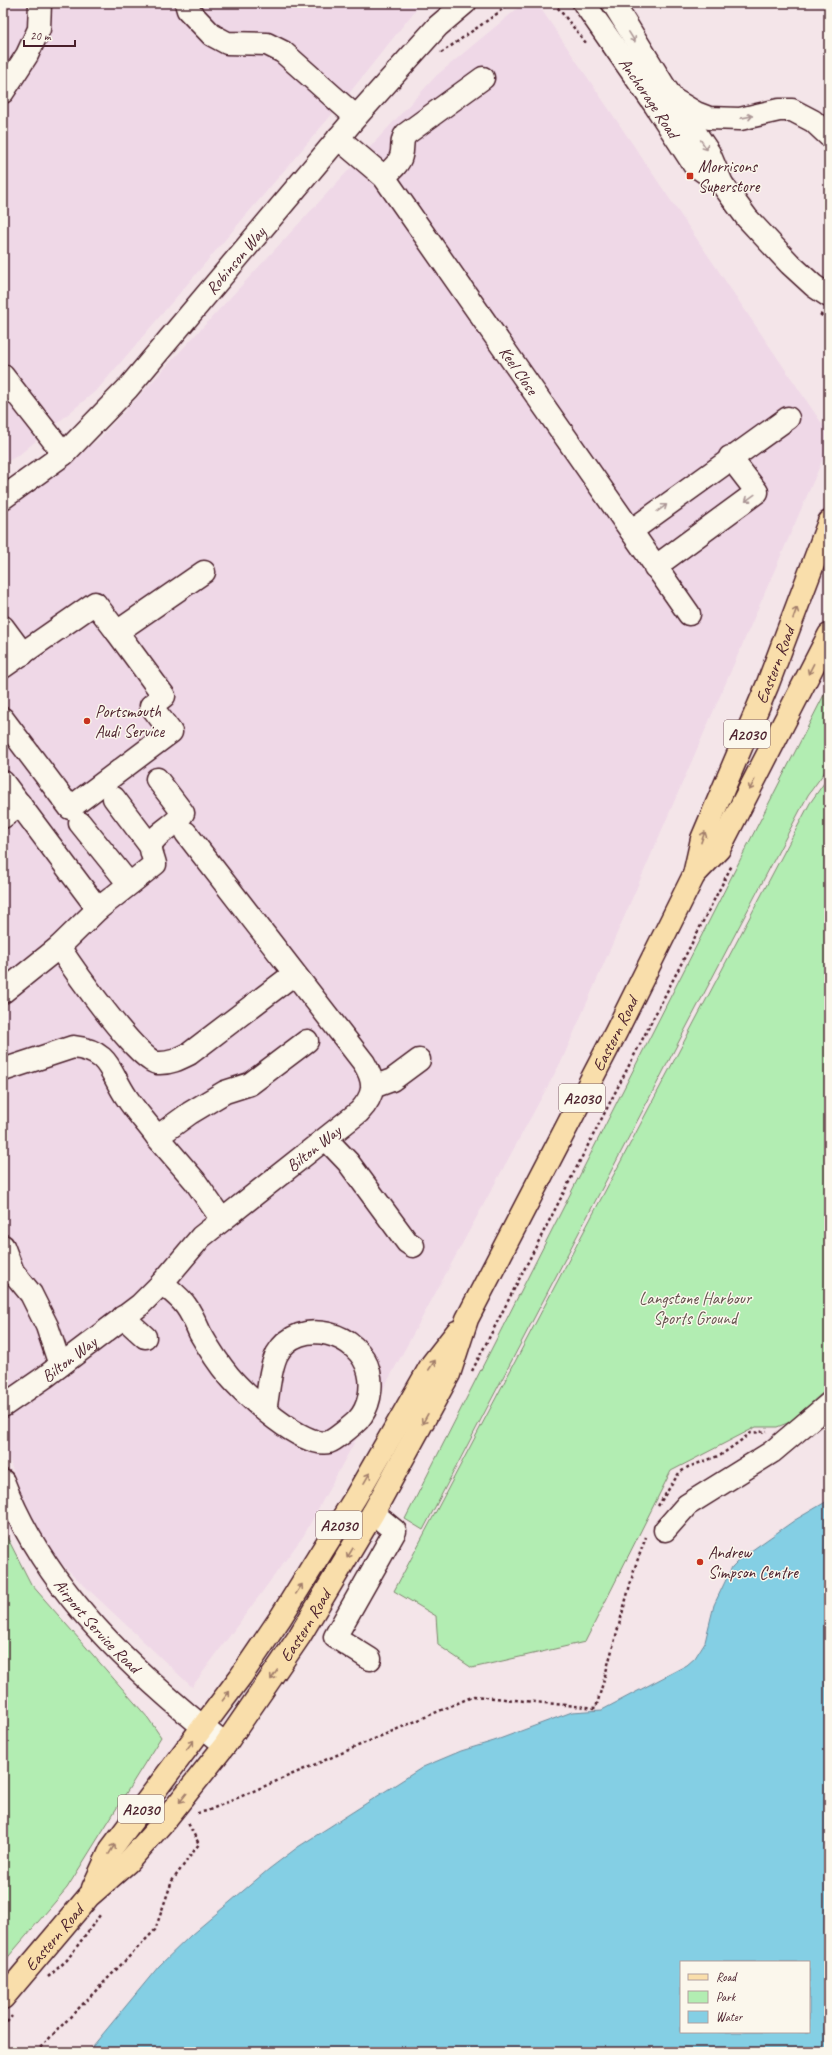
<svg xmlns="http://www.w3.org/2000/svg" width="832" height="2055" viewBox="0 0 832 2055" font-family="Caveat,sans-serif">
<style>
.built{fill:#efd8e7}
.green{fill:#b2edb2;stroke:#7e866e}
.water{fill:#84cfe4;stroke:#6d899a;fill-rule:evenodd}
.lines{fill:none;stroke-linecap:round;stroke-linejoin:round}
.minor-casing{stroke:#4a1f2b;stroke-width:25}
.major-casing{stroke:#4a1f2b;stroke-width:25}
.path{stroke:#4a1f2b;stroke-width:2.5;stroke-dasharray:3 3;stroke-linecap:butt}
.minor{stroke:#fbf7ec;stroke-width:22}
.major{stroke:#f9deab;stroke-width:22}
.oneway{stroke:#ab9695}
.oneway2{stroke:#a27e6b}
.poi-dot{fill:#c8321e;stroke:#fbf7ec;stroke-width:1.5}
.labels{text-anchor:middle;stroke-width:3;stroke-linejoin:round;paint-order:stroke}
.shield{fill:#fbf7ec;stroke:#7f6065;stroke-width:1}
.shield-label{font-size:16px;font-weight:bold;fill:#4a1f2b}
.street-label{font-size:17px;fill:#4a1f2b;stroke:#fbf7ec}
.poi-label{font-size:17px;fill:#4a1f2b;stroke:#fbf7ec;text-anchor:start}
.park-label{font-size:17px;fill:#64524d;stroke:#fbf7ec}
</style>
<rect width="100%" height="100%" fill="#f4e5e9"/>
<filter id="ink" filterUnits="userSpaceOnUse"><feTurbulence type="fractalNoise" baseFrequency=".025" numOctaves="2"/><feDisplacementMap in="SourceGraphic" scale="8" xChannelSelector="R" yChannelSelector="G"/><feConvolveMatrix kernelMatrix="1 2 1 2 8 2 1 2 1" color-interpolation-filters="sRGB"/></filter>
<g filter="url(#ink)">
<!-- built -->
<path class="built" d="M3,3h418l-82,103 -241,283 -79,66 -16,9z
M524,3h13l292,431v11l-267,615 -258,475 -112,152 -155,-146 -34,-100v-941l94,-59 340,-366z"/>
<!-- green -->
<path class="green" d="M829,685v81l-21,29 -385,735 -18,-11z
M829,776v611l-39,35 -13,5h-21l-85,44 -86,171 -113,26 -34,-23 -2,-29 -42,-25 416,-788z
M3,1529l28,55 117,134 13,19 -94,151 -64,75z"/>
<!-- water -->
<path class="water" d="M829,1500v552h-741l71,-86 32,-31 78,-66 29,-22 125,-80 38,-16 33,-10 78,-29 30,-2 85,-45 8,-7 10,-16 9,-37 18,-38 9,-9 54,-38zM681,1962h128v70h-128z"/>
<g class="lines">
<!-- minor casing -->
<g class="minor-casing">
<g id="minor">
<path d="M186,3l2,7 24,25 15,8 40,1 16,8 73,65"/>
<path id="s1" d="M584,3l71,102 39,60 28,19"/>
<path d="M613,3l51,83 45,67 13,31 25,34 43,46 24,22 15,10"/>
<path d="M3,92l24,-37 12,-26 1,-26"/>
<path d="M676,101l20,12 13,5 31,1 39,-9h13l21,11 16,15"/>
<path id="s2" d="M338,138l46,39 305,437"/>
<path d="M384,177c6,-6 15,-13 17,-21 3,-9 -1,-15 5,-22l77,-56"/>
<path d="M3,376l61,78"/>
<path id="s3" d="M3,498l61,-44 64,-66 228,-271 82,-91 27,-23"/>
<path d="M631,531l157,-113"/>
<path d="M655,567l102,-75 -27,-35"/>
<path d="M3,627l20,27"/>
<path d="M3,667l92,-64 22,29 87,-60"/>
<path d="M3,719l67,89 101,-76 -20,-26 13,-10 -47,-64"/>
<path d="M3,782l95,127 57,-45c-1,-5 -4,-11 -4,-16 0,-13 26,-23 32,-35l-26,-34"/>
<path d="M114,798l37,49"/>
<path d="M3,817l17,-13"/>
<path d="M80,823l49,61"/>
<path d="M59,947c13,20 78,113 98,116 12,1 22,-4 32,-9l105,-80"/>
<path d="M3,992l56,-45 39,-38"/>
<path d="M3,1070l70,-23c38,4 36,25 54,51 9,14 21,26 30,39"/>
<path d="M373,1087l19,-7 27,-20"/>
<path d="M326,1139l22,23 59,80 6,4"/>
<path d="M222,1220l-27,-39 -38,-44 33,-24 35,-21 25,-8 57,-43"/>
<path d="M3,1246l10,26 18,22 16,32 13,39"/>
<path d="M162,1283c8,7 18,14 24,23 6,8 10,18 14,27 8,14 18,30 29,43 16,19 74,73 100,66 6,-2 24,-17 29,-22 11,-12 15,-32 11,-48 -9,-39 -70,-57 -92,-18 -8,16 -8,38 -12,56"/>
<path d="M123,1317l22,20"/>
<path id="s4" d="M3,1406l42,-29 95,-72 22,-22 39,-46 158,-125c16,-17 17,-29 5,-49l-178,-230"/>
<path id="s5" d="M3,1481c42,110 132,192 222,264"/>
<path d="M665,1530l22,-25 85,-53 57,-48"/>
<path d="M370,1659l-35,-22 60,-106 -22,-18"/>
</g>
</g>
<!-- major casing -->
<g class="major-casing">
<g id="major">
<path d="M694,875l25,-26 110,-214"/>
<path d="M93,1888l18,-39 130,-173 40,-59 74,-119 77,-134 25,-32"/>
<path id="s6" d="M3,1998l86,-102 39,-34 38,-43 59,-74 74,-108 74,-124 76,-139 18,-55 149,-287 78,-157 8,-36 65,-153 62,-164"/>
</g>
</g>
<!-- path -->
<path class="path" d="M554,3l32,40
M441,53l57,-40 10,-10
M820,314l9,8
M472,1371l260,-506
M658,1506l21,-33 9,-6 33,-12 30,-22 16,-2
M197,1813l10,-2 267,-115 122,12 39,-141 11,-30
M48,1977l19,-17 33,-45
M3,2027l9,-11
M36,2052l119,-122 17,-49 27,-37 -11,-21"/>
<!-- minor -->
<use href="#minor" class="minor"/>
<!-- major -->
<use href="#major" class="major"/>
</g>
<!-- one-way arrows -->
<defs><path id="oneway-shaft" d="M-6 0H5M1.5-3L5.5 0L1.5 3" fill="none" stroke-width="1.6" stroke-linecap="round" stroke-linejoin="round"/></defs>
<g class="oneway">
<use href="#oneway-shaft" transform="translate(632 37) rotate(58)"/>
<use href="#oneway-shaft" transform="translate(747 117) rotate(-11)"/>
<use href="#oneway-shaft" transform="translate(704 145) rotate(56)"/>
<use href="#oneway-shaft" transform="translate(750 498) rotate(144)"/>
<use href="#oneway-shaft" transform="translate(662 508) rotate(-36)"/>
</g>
<g class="oneway2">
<use href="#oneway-shaft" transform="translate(795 613) rotate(-70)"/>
<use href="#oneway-shaft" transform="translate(811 669) rotate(117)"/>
<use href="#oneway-shaft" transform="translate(752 785) rotate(117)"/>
<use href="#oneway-shaft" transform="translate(703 837) rotate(-70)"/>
<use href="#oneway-shaft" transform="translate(432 1365) rotate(-57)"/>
<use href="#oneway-shaft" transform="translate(425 1419) rotate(119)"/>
<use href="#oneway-shaft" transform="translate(367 1478) rotate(-60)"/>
<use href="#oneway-shaft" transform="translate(350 1553) rotate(121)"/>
<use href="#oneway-shaft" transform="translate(299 1589) rotate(-57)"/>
<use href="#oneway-shaft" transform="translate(274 1675) rotate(124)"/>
<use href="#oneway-shaft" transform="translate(226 1696) rotate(-53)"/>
<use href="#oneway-shaft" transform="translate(190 1745) rotate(-52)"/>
<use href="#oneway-shaft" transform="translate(183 1798) rotate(129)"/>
<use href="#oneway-shaft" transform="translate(112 1849) rotate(-59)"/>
</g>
</g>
<!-- markers -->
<g class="poi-dot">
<rect x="686" y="172" width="8" height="8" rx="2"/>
<circle cx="87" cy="721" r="4"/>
<circle cx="700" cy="1562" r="4"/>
</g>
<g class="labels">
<!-- shield labels -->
<g class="shield">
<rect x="724" y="720" width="46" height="28" rx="3"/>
<rect x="559" y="1084" width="46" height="28" rx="3"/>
<rect x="316" y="1511" width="46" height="28" rx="3"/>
<rect x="118" y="1795" width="46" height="28" rx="3"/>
</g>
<g class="shield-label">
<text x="747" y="740">A2030</text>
<text x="582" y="1104">A2030</text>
<text x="339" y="1531">A2030</text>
<text x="141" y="1815">A2030</text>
</g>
<!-- street labels -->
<g class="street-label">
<text dy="6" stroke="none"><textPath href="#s1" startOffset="115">Anchorage Road</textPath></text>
<text dy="6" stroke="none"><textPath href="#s3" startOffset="334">Robinson Way</textPath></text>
<text dy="6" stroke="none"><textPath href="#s2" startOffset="296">Keel Close</textPath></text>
<text dy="6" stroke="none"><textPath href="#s6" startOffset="1553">Eastern Road</textPath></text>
<text dy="6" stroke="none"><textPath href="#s6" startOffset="1150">Eastern Road</textPath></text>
<text dy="6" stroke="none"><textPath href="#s4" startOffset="405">Bilton Way</textPath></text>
<text dy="6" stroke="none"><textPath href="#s4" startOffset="81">Bilton Way</textPath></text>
<text dy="6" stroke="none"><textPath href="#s5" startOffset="174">Airport Service Road</textPath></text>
<text dy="6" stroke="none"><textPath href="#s6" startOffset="481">Eastern Road</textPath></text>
<text dy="6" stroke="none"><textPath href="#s6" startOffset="79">Eastern Road</textPath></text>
</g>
<!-- poi labels -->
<g class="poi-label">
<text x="698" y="172">Morrisons<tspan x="698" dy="20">Superstore</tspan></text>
<text x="95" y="717">Portsmouth<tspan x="95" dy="20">Audi Service</tspan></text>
<text x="708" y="1558">Andrew<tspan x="708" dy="20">Simpson Centre</tspan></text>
</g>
<!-- park labels -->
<g class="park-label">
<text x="695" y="1304">Langstone Harbour<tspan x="695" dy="20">Sports Ground</tspan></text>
</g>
</g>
<!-- margin -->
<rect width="832" height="2055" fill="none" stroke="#fbf7ec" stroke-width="16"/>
<rect x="8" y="8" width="816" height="2039" fill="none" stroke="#4a1f2b" stroke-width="1.5" filter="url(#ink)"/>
<!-- legend -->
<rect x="680" y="1961" width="130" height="72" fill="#fbf7ec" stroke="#b4a19f"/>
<rect x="688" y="1974" width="20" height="6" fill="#f9deab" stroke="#b4a19f"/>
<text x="716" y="1981" font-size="12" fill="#4a1f2b">Road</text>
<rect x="688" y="1991" width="20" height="12" fill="#b2edb2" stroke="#b4a19f"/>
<text x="716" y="2001" font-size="12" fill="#4a1f2b">Park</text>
<rect x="688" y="2011" width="20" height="12" fill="#84cfe4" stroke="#b4a19f"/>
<text x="716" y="2021" font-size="12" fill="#4a1f2b">Water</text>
<!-- scale -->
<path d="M24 40v6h51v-6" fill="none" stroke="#4a1f2b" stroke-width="2"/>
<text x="30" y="40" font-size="12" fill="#4a1f2b" stroke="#fbf7ec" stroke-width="3" paint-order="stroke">20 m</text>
</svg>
